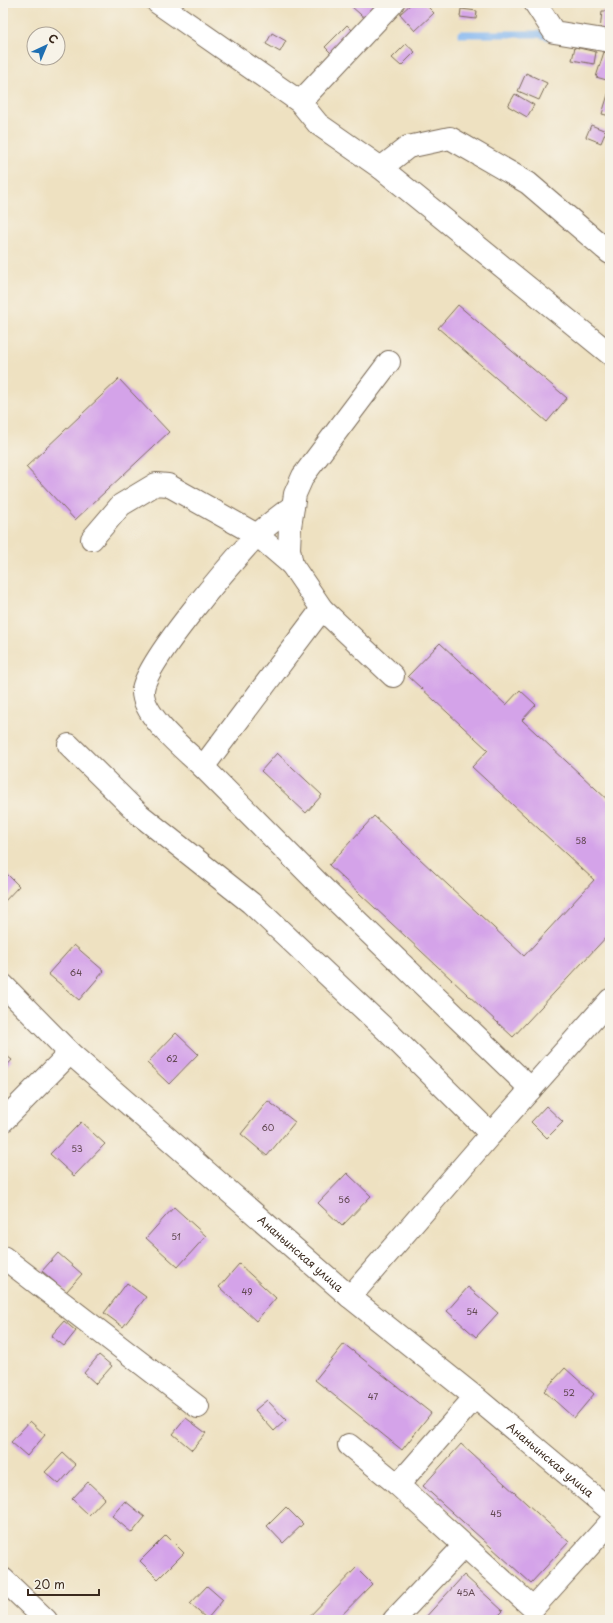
<svg xmlns="http://www.w3.org/2000/svg" width="613" height="1623" viewBox="0 0 613 1623" font-family="'Playpen Sans',sans-serif">
<style>
.lines{fill:none;stroke-linecap:round;stroke-linejoin:round}
.stream{stroke:#84b7f1;stroke-width:7}
.building{fill:#d4a3e9}
.minor-casing{stroke:#7a6a57;stroke-width:24}
.minor{stroke:#fff;stroke-width:22}
.labels{text-anchor:middle;stroke-width:4;stroke-linejoin:round;paint-order:stroke}
.number-label{font-size:9px;fill:#614851}
.street-label{font-size:11px;fill:#3b2a1e;stroke:#f7f3e8}
</style>
<rect width="100%" height="100%" fill="#f7f3e8"/>
<filter id="ink" filterUnits="userSpaceOnUse"><feTurbulence type="fractalNoise" baseFrequency=".025" numOctaves="2"/><feDisplacementMap in="SourceGraphic" scale="8" xChannelSelector="R" yChannelSelector="G"/><feConvolveMatrix kernelMatrix="1 2 1 2 8 2 1 2 1" color-interpolation-filters="sRGB"/></filter>
<filter id="wash" filterUnits="userSpaceOnUse"><feTurbulence type="fractalNoise" baseFrequency=".012" numOctaves="4" result="noise"/><feDisplacementMap in="SourceGraphic" scale="16" xChannelSelector="R" yChannelSelector="G"/><feGaussianBlur stdDeviation="0.9" result="paint"/><feColorMatrix in="noise" values="0 0 0 0 0 0 0 0 0 0 0 0 0 0 0 0 0 1.4 0 .05"/><feComposite in="paint" operator="in"/></filter>
<g filter="url(#wash)">
<rect width="100%" height="100%" fill="#eee1c1"/>
<g class="lines">
<!-- stream -->
<path class="stream" d="M461,34h77l13,3"/>
</g>
<g id="blocks">
<!-- building -->
<path class="building" d="M356,3h23l-11,18 -16,-14z
M412,3h12l10,10 -19,18 -15,-17z
M461,9l16,2 -1,8 -16,-2z
M602,11h8v21l-10,-1z
M347,25l6,6 -21,23 -7,-7z
M272,33l14,8 -6,11 -14,-8z
M406,44l9,8 -14,14 -9,-8z
M575,47l21,5 -2,12 -22,-4z
M604,52l6,2v27l-14,-4z
M526,73l21,10 -8,17 -21,-9z
M610,88v28l-8,-2z
M515,94l19,11 -7,12 -19,-11z
M591,125l15,6 -5,12 -15,-6z
M458,305l109,93 -20,24 -109,-94z
M119,379l50,53 -94,88 -49,-53z
M440,643l66,62 14,-15 16,15 -14,15 88,82v131l-97,104 -184,-172 45,-49 150,140 70,-76 -122,-113 16,-17 -80,-74z
M277,753l45,42 -16,18 -45,-42z
M3,870l16,16 -16,17z
M74,945l30,26 -25,29 -31,-26z
M176,1033l22,21 -29,30 -22,-21z
M3,1053l9,7 -9,10z
M268,1101l27,21 -28,34 -26,-22z
M546,1106l17,16 -16,16 -16,-16z
M81,1122l24,22 -31,32 -24,-22z
M347,1173l24,23 -29,30 -24,-23z
M174,1207l32,29 -28,31 -32,-29z
M58,1253l24,21 -16,18 -24,-21z
M239,1264l37,34 -20,23 -37,-34z
M127,1283l19,14 -23,30 -19,-14z
M468,1287l30,26 -22,24 -29,-26z
M64,1321l12,10 -12,15 -13,-10z
M344,1344l87,69 -29,37 -87,-70z
M99,1355l13,11 -16,18 -12,-11z
M565,1368l29,26 -20,24 -30,-27z
M267,1400l19,20 -12,11 -19,-21z
M186,1418l20,15 -14,17 -19,-16z
M30,1421l15,14 -18,21 -16,-14z
M461,1444l108,98 -38,41 -108,-97z
M63,1453l13,12 -17,19 -14,-12z
M88,1482l17,16 -16,17 -17,-16z
M125,1501l20,16 -13,16 -20,-17z
M286,1507l17,17 -20,19 -16,-17z
M166,1535l18,18 -26,26 -18,-18z
M356,1568l16,16 -35,36h-31z
M464,1575l39,36 -9,9h-71z
M207,1586l16,14 -16,19 -17,-15z"/>
</g>
</g>
<g filter="url(#ink)">
<use href="#blocks" fill-opacity="0" stroke="#7a6a57" stroke-width="1"/>
<g class="lines">
<!-- minor casing -->
<g class="minor-casing">
<g id="minor">
<path d="M158,3l142,99 18,22 63,44 229,186"/>
<path d="M535,3l19,29 56,9"/>
<path d="M300,102l93,-99"/>
<path d="M381,168l27,-21 42,-9 78,45 82,70"/>
<path d="M389,362l-86,114 -8,18 -5,33 -1,22 3,16 30,44 71,67"/>
<path d="M92,539l29,-34 35,-21 12,1 89,50 35,30"/>
<path d="M322,609l-119,158 121,122 207,200"/>
<path d="M69,745l71,70 111,88 135,127 105,104"/>
<path d="M203,767c-17,-16 -62,-52 -60,-77 3,-29 90,-129 113,-154 11,-11 25,-21 37,-30"/>
<path id="s1" d="M3,985l67,68 280,244 125,100 135,113"/>
<path d="M3,1121l67,-68"/>
<path d="M3,1257l195,150"/>
<path d="M350,1297l141,-163 119,-134"/>
<path d="M475,1397l-77,88 135,123 77,-85"/>
<path d="M349,1445l49,40"/>
<path d="M3,1579l43,41"/>
<path d="M394,1620l70,-74"/>
</g>
</g>
<!-- minor -->
<use href="#minor" class="minor"/>
</g>
</g>
<g class="labels">
<!-- number labels -->
<g class="number-label">
<text x="581" y="844">58</text>
<text x="76" y="976">64</text>
<text x="172" y="1062">62</text>
<text x="268" y="1131">60</text>
<text x="77" y="1152">53</text>
<text x="344" y="1203">56</text>
<text x="176" y="1240">51</text>
<text x="247" y="1295">49</text>
<text x="472" y="1315">54</text>
<text x="569" y="1396">52</text>
<text x="373" y="1400">47</text>
<text x="496" y="1517">45</text>
<text x="466" y="1596">45А</text>
</g>
<!-- street labels -->
<g class="street-label">
<text dy="4" stroke="none"><textPath href="#s1" startOffset="401">Ананьинская улица</textPath></text>
<text dy="4" stroke="none"><textPath href="#s1" startOffset="725">Ананьинская улица</textPath></text>
</g>
</g>
<!-- margin -->
<rect width="613" height="1623" fill="none" stroke="#f7f3e8" stroke-width="16"/>
<!-- north arrow -->
<g transform="translate(46 46) rotate(44)"><circle r="19" fill="#f7f3e8" stroke="#aca397"/>
<path d="M0-3L7 15L0 10L-7 15Z" fill="#1f6fb2"/>
<text y="-6" font-size="11" font-weight="bold" text-anchor="middle" fill="#3b2a1e">С</text>
</g>
<!-- scale -->
<path d="M28 1589v6h71v-6" fill="none" stroke="#3b2a1e" stroke-width="2"/>
<text x="34" y="1589" font-size="12" fill="#3b2a1e" stroke="#f7f3e8" stroke-width="3" paint-order="stroke">20 m</text>
</svg>
